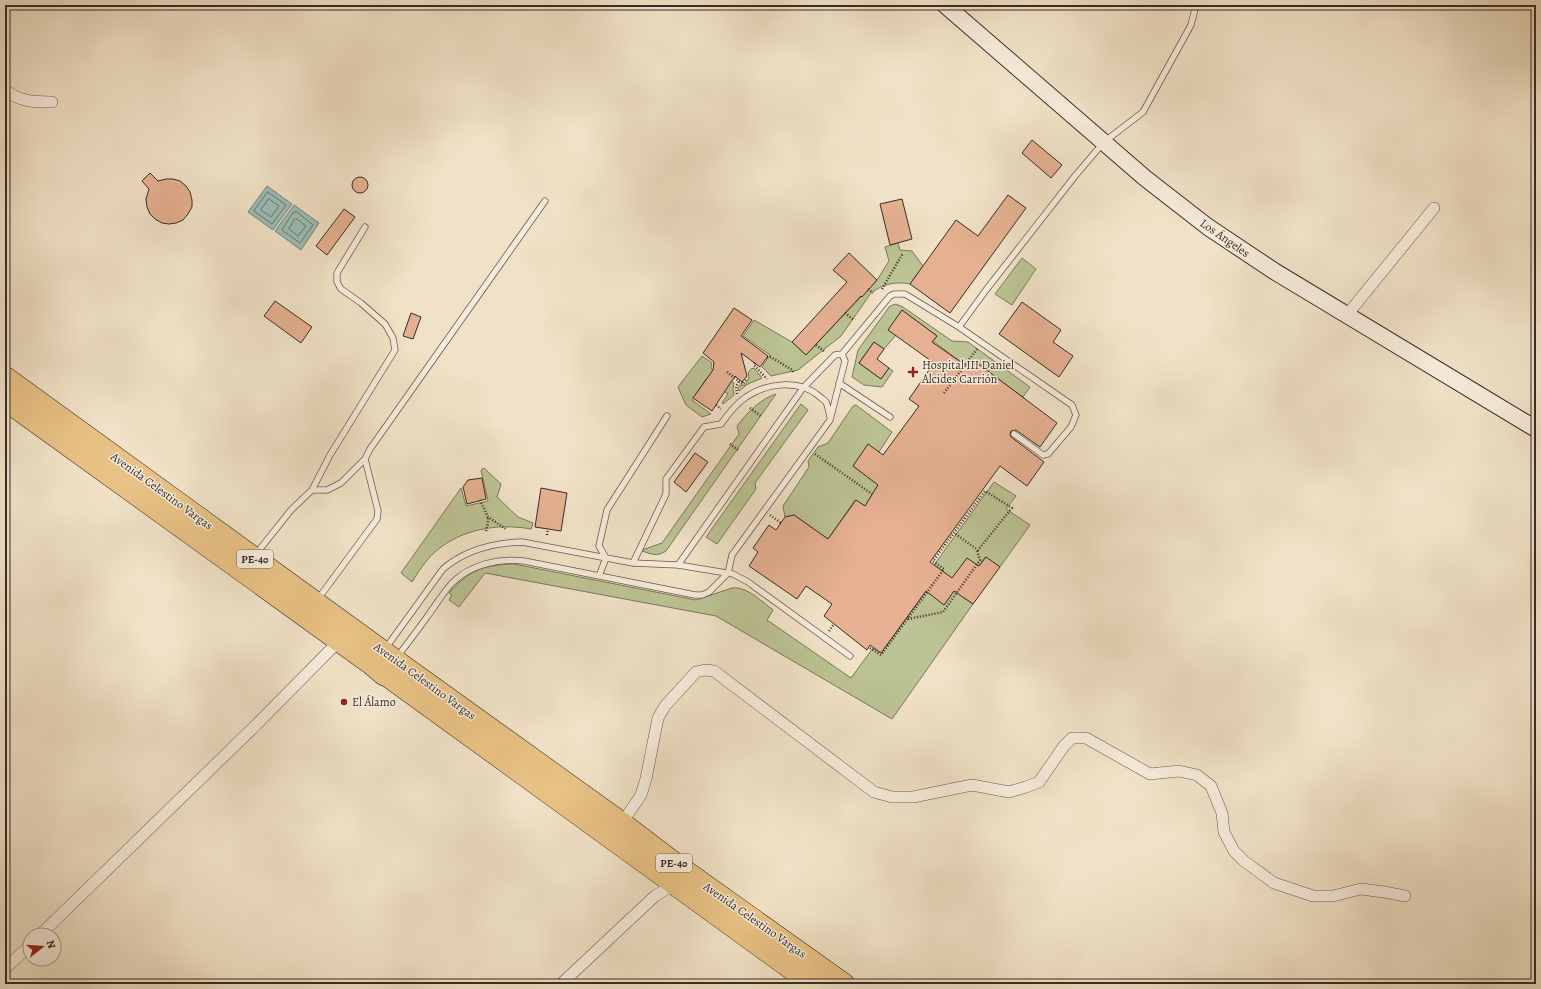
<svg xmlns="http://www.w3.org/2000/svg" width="1541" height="989" viewBox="0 0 1541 989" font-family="Alegreya,serif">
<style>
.green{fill:#bcc394;stroke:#7a775c;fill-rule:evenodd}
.water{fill:#9bbdb6;stroke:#73837c}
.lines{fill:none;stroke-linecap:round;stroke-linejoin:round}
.shore{stroke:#6a746e;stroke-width:1}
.building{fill:#e5b192;stroke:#382b25}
.lane-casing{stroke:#66594e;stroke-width:7}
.street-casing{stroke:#66594e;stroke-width:12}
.secondary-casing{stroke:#382b25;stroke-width:18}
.highway-casing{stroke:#382b25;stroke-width:22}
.path{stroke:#382b25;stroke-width:2.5;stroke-dasharray:1 2;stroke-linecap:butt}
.lane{stroke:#f6ecdb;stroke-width:5.5}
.street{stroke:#f6ecdb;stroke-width:11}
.secondary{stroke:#f6ecdb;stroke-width:16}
.highway{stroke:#e8c184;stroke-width:21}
.poi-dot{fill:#8f2418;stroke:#f6ecdb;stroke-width:1.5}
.labels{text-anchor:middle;stroke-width:3;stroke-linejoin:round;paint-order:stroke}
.shield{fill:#f6ecdb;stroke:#71655c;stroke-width:1}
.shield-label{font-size:11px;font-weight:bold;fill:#382b25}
.street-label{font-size:12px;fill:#382b25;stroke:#f6ecdb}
.poi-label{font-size:12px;fill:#382b25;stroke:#f6ecdb;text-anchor:start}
</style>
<rect width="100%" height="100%" fill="#f1e2c7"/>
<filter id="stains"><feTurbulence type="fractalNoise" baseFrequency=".005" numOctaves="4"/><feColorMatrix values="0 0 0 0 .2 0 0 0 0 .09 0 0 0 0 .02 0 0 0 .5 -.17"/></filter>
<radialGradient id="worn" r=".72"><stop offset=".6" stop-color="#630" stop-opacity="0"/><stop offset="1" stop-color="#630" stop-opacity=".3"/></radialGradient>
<!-- green -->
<path class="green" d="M898,243l2,7 12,1 11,15 -13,18c-14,-3 -27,0 -39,9l-30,43 -43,34 -27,6 -9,-9 8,-12 -27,-19 11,-16 38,22 14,13 71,-75 12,-19 -4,-14z
M1022,258l14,11 -24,36 -17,-11z
M896,304l7,3 49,34 16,1 62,45 -7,10 -47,-34 -20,26 -11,5 21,-28 -33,-25 4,-5 -35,-26 -6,25 -12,14 -10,-7 -15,21 22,16 8,-11 4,3 -11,16 -18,-2 -12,-8 6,-27 32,-44z
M702,356l10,7 -1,4 2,5 13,5 8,6 -1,6 1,6 -11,9 -1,-1 6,-9 -22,-15 -14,21 19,14 -9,3 -16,-12 -8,-18z
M754,368l8,10 -14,6 -9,7 -1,-3 2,-3h5l4,-7 -1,-5 3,-4z
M776,394l-110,157c-9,6 -15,3 -24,0v-1l20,-7 77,-109 -2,-8c10,-13 23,-27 39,-32z
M801,404l7,6 -53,73 1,6 -39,55 -11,-7z
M856,405l36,27 -13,20 -11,-7 -15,21 25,19 -13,21 -10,-6 -27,39 -34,-24 -9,2 -2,-11 26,-39 -1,-6 10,-14 10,-4 25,-37z
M484,468l17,16 -4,13 21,20 15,6 -2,6c-34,-6 -70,0 -96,23 -10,9 -16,19 -23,30l-11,-9 60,-85 5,18 22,-5 -7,-31z
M994,482l22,14 -10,13 24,16 -30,42 -15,-10 -15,22 -7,18 10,7 -81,115 -176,-103 -231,-43 -26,34 -10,-7 3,-5 -3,-2c20,-23 35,-28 65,-29l182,36 36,-12c15,-2 30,14 41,22l-6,10 84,58 22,-30 8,5 60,-83 -7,-5zM967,558l7,5 -30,42 -7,-6z"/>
<!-- water -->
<path class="water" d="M267,186l25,18 -19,26 -25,-18z
M294,205l25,18 -18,27 -26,-19z"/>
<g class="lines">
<!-- shore -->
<path class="shore" d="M268,192l18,13 -14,19 -18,-13z
M269,199l10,7 -8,11 -10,-7z
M294,212h3l16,13 -13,18 -18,-13z
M295,219h2l9,7 -8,10 -9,-7z"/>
</g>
<!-- building -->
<path class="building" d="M1032,140l30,25 -11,13 -29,-25z
M150,173l8,8 8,-2h7l7,2 6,5 4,6 2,8v7l-4,7 -5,6 -7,3 -7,1 -7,-1 -7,-4 -5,-5 -3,-7 -1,-8 3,-10 -7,-8z
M352 185a8 8 0 1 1 16 0a8 8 0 1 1-16 0Z
M1008,195l18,13 -76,105 -40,-29 46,-64 22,16z
M902,199l10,40 -22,6 -10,-41z
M344,209l11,8 -28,38 -11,-9z
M849,253l28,27 -15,17 -1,-1 -55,59 -14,-13 55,-60 -14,-12z
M275,301l37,26 -11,16 -37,-27z
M1022,302l39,28 -8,12 20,14 -14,21 -60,-43z
M734,308l18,12 -11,16 27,20 -8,11 -19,-14 6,23 -5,6 -7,-6 -23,35 -19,-13 20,-28 1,-8 -11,-9z
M902,310l35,26 -5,6 39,27 5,-7 81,61 -17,24 -24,-17 -5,1 -1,3 1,3 33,25 -17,24 -27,-20 -70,96 22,16 15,-20 12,8 7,-9 14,10 -27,37 -19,-13 -10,14 -18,-14 -45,62 -11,-8 -3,5 -43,-34 8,-12 -26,-18 -9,13 -48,-33 9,-14 -5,-4 16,-23 7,5 9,-13 9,-2 34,24 28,-39 9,6 13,-21 -25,-19 15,-22 15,11 36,-49 -10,-7 25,-36 -46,-33z
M411,313l10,4 -8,22 -10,-3z
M874,342l10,7 -7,10 12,9 -8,11 -22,-16z
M695,453l13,9 -22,30 -12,-10z
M482,478l4,21 -19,5 -4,-17 5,-7z
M541,488l26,5 -6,38 -26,-4z"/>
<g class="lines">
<!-- lane casing -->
<g class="lane-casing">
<path id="lane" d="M959,327l27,-37 89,-114 29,-34 39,-30 48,-87 5,-20
M839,383l51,34
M312,490h15l14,-7 24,-24
M256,554l35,-44 21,-20 18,-35 65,-105 -2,-12 -8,-14 -24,-21 -20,-14 -4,-7v-9l28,-46
M633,563l33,-69v-15l38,-52 17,-3c7,-10 15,-20 25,-27 21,-14 53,-18 73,-1 2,2 5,4 7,6 2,4 3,11 4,15
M678,565l125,-177 32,-33 7,-1 48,-58 4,-2h11l54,33 113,78 4,10 -5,12 -23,27 -5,1 -29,-21
M599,576l7,-18 -7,-12 8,-36 60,-94
M318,599l59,-80 1,-8 -13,-52 5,-10 175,-248
M385,649l58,-80c22,-19 50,-26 79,-27l111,21 45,2 55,9 15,8 102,74
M397,657c10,-13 20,-26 30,-40 8,-11 16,-24 25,-34 19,-19 47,-25 72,-22l171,34h7l7,-3 19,-19 4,-18 98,-135 15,-59 -3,-7"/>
</g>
<!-- street casing -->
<g class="street-casing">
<path id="street" d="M5,90c16,12 28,12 47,12
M1347,315l87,-107
M622,823l19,-28 5,-16 12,-61 7,-12 31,-34 9,-2 9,1 160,121 18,5h21l59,-12 37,7 17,-5 13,-5 25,-36 8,-8h14l64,36 29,-3 18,4 14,11 11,27 2,19 10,19 10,10 30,22 39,13h20l28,-7 23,3 21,4
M40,935l215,-209 84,-85
M5,969l25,-24
M561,984l94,-88 18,-11 2,-3"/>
</g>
<!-- secondary casing -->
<g class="secondary-casing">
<path id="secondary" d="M945,5l200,173 63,49 66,44 262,158"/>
</g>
<!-- highway casing -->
<g class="highway-casing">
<path id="highway" d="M5,377l390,283 227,163 62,47 160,114
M5,400l366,264 13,11h2l426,309"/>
</g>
<!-- path -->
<path class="path" d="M868,289l5,4
M882,289l21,-36
M845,313l9,7
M816,345l8,6
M767,357h4l21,13 2,3
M755,363l-1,2 13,14
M727,372l16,12 4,-6
M944,393l33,-44
M737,394l-1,-7 3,-6
M716,405l5,4
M750,408l12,9
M730,444l8,6
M815,454l57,40
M480,500l8,17 18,12
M770,515l11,8
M486,531l2,-8v-6
M547,535l1,-6
M908,619l35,-7 37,-52 -3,-9 1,-1
M829,631l5,-7
M870,648l11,7 63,-86 -11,-8 52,-70 27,17 -34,42 -24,-17"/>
<!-- lane -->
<use href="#lane" class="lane"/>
<!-- street -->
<use href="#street" class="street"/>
<!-- secondary -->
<use href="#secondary" class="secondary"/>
<!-- highway -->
<use href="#highway" class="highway"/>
</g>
<!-- markers -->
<g class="poi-dot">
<path d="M911 366h4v4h4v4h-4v4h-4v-4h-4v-4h4z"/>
<circle cx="344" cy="702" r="4"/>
</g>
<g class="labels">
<!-- shield labels -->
<g class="shield">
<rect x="237" y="550" width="36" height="18" rx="3"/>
<rect x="656" y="854" width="36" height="18" rx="3"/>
</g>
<g class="shield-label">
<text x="255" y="563">PE-40</text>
<text x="674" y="867">PE-40</text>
</g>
<!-- street labels -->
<g class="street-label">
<text transform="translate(1225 238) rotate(35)" y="4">Los Ángeles</text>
<text transform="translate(162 491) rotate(36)" y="4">Avenida Celestino Vargas</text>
<text transform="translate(425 681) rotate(36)" y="4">Avenida Celestino Vargas</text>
<text transform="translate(755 920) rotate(35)" y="4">Avenida Celestino Vargas</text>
</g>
<!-- poi labels -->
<g class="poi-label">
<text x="922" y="369">Hospital III Daniel<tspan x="922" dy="14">Alcides Carrión</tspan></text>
<text x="352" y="706">El Álamo</text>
</g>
</g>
<!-- margin -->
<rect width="1541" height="989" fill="none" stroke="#f1e2c7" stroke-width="20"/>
<rect x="6" y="6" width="1529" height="977" fill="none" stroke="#382b25" stroke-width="2"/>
<rect x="10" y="10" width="1521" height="969" fill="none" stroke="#382b25"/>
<!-- north arrow -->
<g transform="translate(42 947) rotate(73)"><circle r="19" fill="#f6ecdb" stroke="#aa9f92"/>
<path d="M0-3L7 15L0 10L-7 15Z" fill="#8f2418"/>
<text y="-6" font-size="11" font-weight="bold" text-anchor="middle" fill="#382b25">N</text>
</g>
<rect width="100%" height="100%" filter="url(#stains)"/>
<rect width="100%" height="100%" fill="url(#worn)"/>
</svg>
